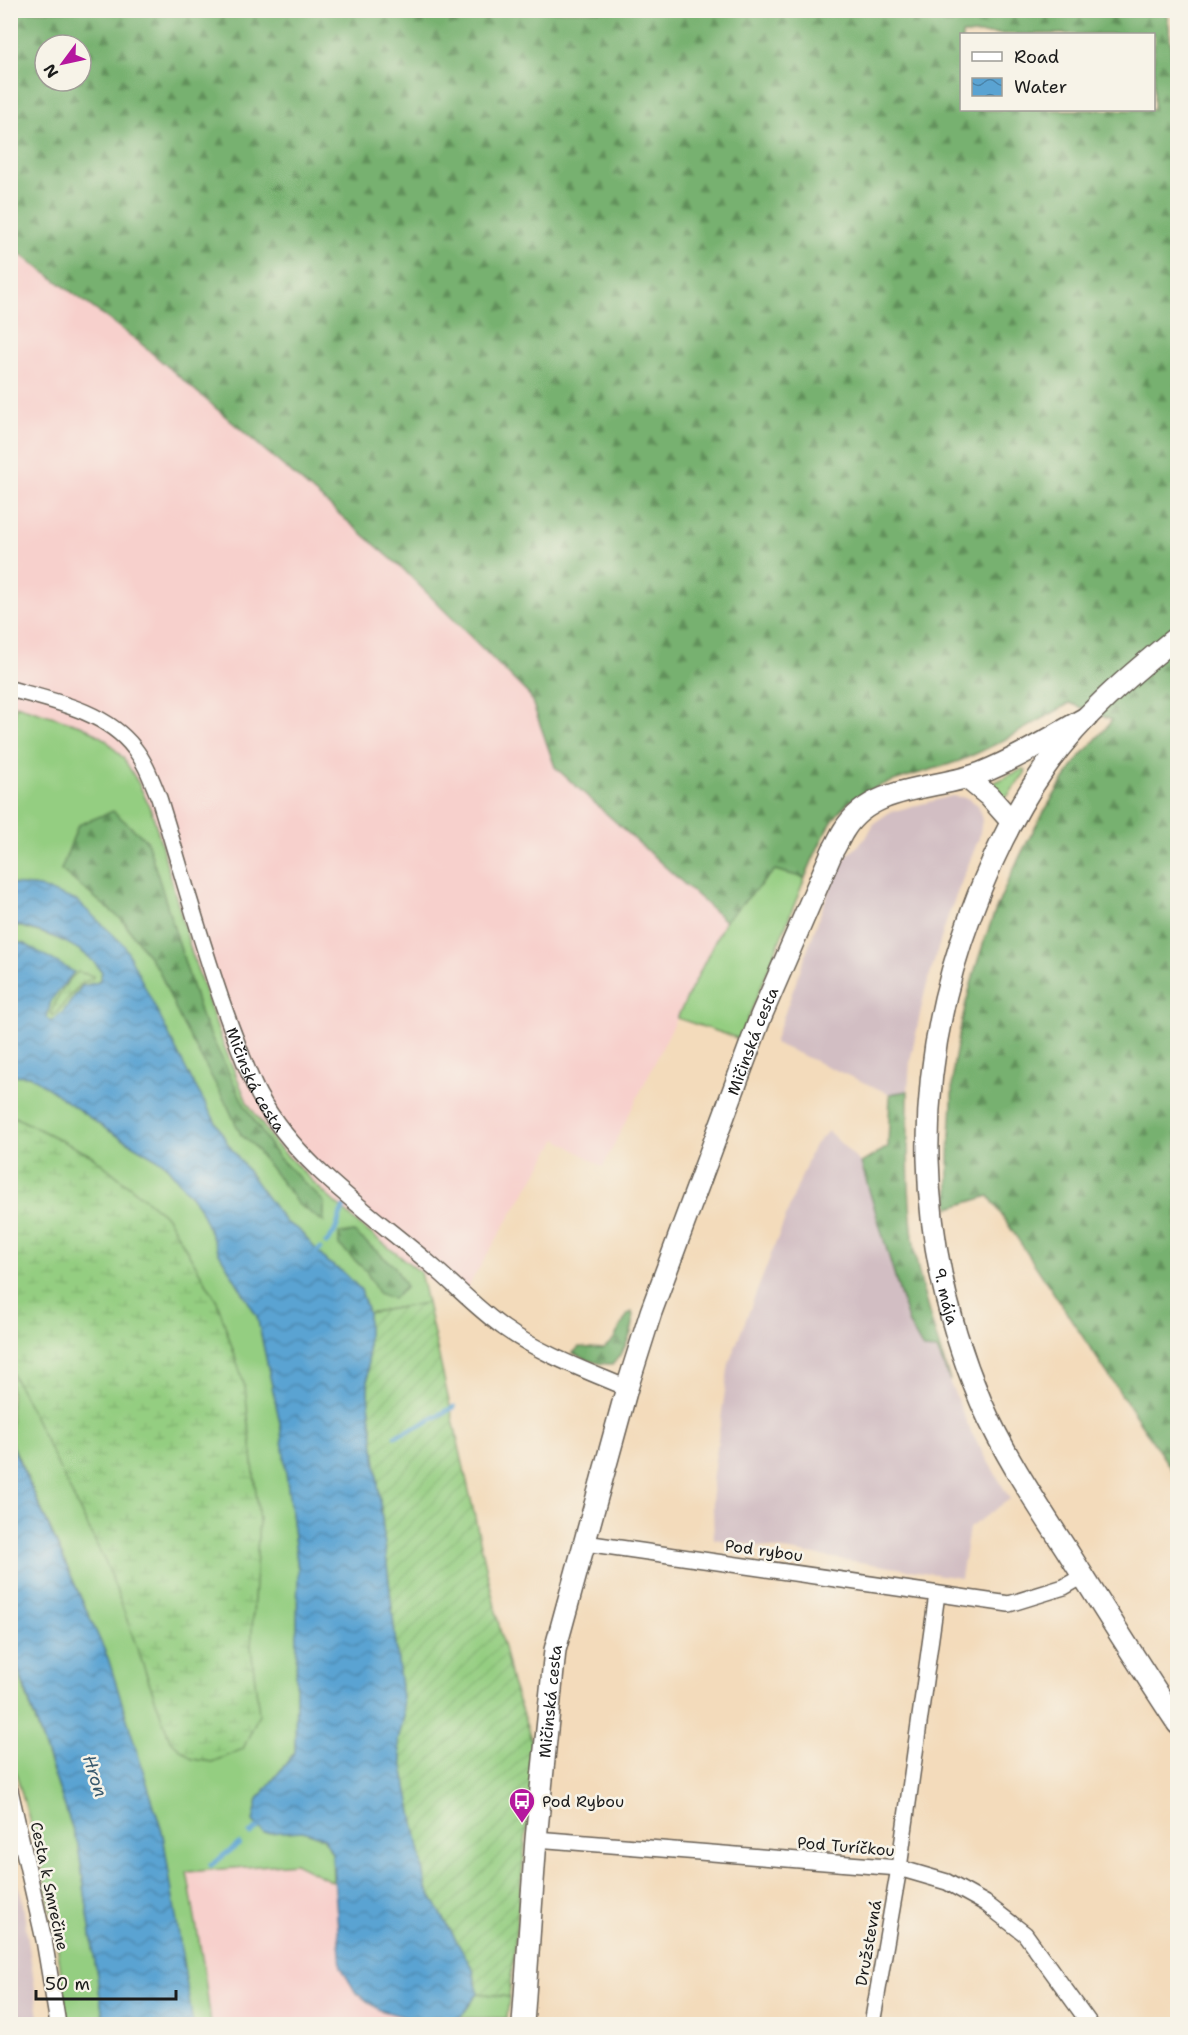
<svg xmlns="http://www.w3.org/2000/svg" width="1188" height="2035" viewBox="0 0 1188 2035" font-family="'Shantell Sans',sans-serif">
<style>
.built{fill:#f7d0cc}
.industrial{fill:#d2bec3}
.grass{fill:#94ce81;stroke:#58754e;stroke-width:1.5}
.forest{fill:url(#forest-firs);stroke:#4a6646;stroke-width:1.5;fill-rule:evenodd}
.wetland{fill:url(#wetland-marsh);stroke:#58754e;stroke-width:1.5}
.garden{fill:url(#garden-furrows);stroke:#58754e;stroke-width:1.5}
.water{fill:url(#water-waves);stroke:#3b6077;stroke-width:1.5}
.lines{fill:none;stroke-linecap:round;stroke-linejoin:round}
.stream{stroke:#5aa3d2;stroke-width:5}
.street-casing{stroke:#675f54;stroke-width:18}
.secondary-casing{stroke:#675f54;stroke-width:24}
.street{stroke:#fff;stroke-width:15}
.secondary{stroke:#fff;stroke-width:21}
.labels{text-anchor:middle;stroke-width:5;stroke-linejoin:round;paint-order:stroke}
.street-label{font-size:16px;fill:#1c1c1c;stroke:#f7f3e8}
.poi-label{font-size:16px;fill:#1c1c1c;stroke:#f7f3e8;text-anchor:start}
.water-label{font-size:18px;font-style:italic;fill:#38596e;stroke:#f7f3e8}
</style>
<defs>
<pattern id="forest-firs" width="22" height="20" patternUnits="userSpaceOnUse" patternTransform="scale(1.5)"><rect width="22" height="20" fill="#77b16f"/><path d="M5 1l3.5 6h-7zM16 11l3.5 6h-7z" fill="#618f5a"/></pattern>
<pattern id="wetland-marsh" width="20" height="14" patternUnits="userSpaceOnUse" patternTransform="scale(1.5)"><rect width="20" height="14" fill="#94ce81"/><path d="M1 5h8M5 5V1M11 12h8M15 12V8" fill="none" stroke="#7fb06f"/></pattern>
<pattern id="garden-furrows" width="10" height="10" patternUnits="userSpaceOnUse" patternTransform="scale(1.5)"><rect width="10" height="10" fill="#94ce81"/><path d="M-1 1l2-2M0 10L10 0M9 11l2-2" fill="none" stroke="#7fb06f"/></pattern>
<pattern id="water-waves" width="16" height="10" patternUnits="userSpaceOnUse" patternTransform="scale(1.5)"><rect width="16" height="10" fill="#5aa3d2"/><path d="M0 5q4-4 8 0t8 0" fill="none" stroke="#4a84aa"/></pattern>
</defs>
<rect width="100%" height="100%" fill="#f7f3e8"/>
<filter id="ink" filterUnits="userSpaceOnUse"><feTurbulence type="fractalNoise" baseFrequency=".0167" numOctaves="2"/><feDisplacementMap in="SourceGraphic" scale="12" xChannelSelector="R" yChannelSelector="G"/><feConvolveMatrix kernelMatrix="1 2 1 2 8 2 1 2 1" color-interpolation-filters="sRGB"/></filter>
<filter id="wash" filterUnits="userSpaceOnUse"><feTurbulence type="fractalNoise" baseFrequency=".008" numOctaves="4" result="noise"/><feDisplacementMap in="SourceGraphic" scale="24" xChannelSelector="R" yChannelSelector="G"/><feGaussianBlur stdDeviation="1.35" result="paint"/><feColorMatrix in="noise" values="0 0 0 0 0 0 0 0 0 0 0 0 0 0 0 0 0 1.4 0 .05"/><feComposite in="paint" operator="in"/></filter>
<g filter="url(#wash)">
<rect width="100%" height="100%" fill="#f3dbbb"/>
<!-- built -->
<path class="built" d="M10,247l129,95 263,226 128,128 25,71 170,154 -122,246 -46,-28 -99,164 -97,-77 -39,-35 -48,-49 -27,-40 -25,-61 -30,-87 -39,-139 -14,-31 -15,-25 -68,-43 -45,-13z
M295,1863l38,19 8,85 15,26 24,17 32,9 95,-1v6h-296l-8,-61 -16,-91z"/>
<!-- industrial -->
<path class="industrial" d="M952,796l15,2 11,7 4,15 -3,18 -31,78 -23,75 -15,70 -2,30 -18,3 -116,-51 64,-178 28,-27 8,-15 16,-11z
M828,1131l33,32 25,80 50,107 35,82 39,67 -41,29 -8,50 -247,-39 -2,-58 17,-118 84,-216z
M10,1860l12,38 18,126h-29z"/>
<!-- grass -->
<path class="grass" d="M16,705l67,21 23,14 18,19 15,25 14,31 39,139 30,87 25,61 27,40 48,49 39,35 59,46 7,31 -59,10 -7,-23 -18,-18 -16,-10 -29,-33 -12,-6 -58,-79 -40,-71 -149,-186 -28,-3 -1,-140z
M1023,769l3,2 -1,2 -19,25 -15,-14z
M775,870l30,8 -65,161 -63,-21 48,-97z
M10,924c33,9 72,18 92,48l-3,10 -17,4 -19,26 -11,10 -5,-4 4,-18 -26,-56 -14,-3z
M10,1075l21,1 75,53 58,34 34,41 21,49 38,63 23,107 18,147 -3,182 -37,47 6,34 39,-2 20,7 9,15 1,29 -38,-19 -108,9 16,91 8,61h-19l-29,-189 -55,-177 -97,-217z
M10,1647l68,198 26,179h-36l-12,-87 -16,-80 -29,-101z
M478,1993l31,4 -2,21h-47z"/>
<!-- forest -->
<path class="forest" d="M11,11h1155l3,15 6,72 3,6 -1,1374 -188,-282 -40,12c-1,-35 0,-70 3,-105 0,-13 0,-27 2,-41 18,-110 55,-200 117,-293 12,-18 29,-32 41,-49l-42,-17c-34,19 -69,41 -106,56 -38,16 -104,22 -128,57 -13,18 -23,42 -31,62l-30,-8 -50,51 -170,-154 -25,-71 -128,-128 -263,-226 -128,-95zM962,34h192v76h-192zM45,45h36v36h-36z
M113,811l34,30 55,177 43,88 32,50 47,46v20l-25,-17 -46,-60 -12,-10 -13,-28 -47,-86 -23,-52 -36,-49 -61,-50 17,-45z
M908,1091c0,54 -1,108 7,161 7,44 22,87 35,129l-13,-31 -14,-1 -14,-25 -48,-161 27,-16 2,-53z
M354,1232l41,35 11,20 -13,12 -15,-6 -12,-22 -27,-26v-11z
M632,1312c5,17 -8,39 -19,52 -15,1 -27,-4 -40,-11l6,-6 24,2 10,-9 15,-26z"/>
<!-- wetland -->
<path class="wetland" d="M78,972l15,4 -1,3c-17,4 -26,26 -39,37l-2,-3c5,-14 15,-32 27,-41z
M11,1115l81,41 75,61 50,84 28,86 14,134 -8,126 8,67 -16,35 -31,13 -20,-3 -22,-19 -61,-170 -86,-176 -12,-22z"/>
<!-- garden -->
<path class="garden" d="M427,1303l85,380 23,67 -26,247 -31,-4 -5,-23 -46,-81 -29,-148 6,-25 -36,-322v-81z"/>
<!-- water -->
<path class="water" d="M11,884l28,3 38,14 47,44 64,128 40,71 58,79 12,6 29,33 16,10 18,18 7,23v81l36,322 -6,25 29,148 46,81 5,23 -18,25 -48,1 -32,-9 -24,-17 -15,-26 -9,-114 -8,-15 -21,-7 -39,2 -11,-12 5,-22 37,-47 3,-182 -18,-147 -23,-107 -38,-63 -21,-48 -34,-42 -58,-34 -75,-53 -20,-1v-134l14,3 49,28 -23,28 -4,18 4,4 12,-10 19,-26 17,-4 3,-10c-18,-28 -60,-41 -91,-48z
M10,1441l98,217 55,177 30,189h-89l-26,-179 -67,-198z"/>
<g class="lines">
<!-- stream -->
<path class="stream" d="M326,1243c15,-16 9,-20 18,-36
M317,1251l3,-2
M395,1436l24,-10 35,-19
M250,1834l7,-6
M211,1865l28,-21"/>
</g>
</g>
<g filter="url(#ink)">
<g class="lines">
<!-- street casing -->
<g class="street-casing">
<g id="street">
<path id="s1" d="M10,689c43,12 96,22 124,59 12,15 18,33 25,50 24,77 44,154 72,229 9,23 17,47 28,68 39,71 110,117 170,168 25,21 48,46 75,65 37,26 81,42 123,60"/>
<path d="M585,1543l424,61 55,-17 19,-11"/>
<path d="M10,1790l34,150 14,84"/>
<path d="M536,1839l363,29 48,14 38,21 40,31 65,90"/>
<path d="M872,2024l27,-156 38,-274"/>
</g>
</g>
<!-- secondary casing -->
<g class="secondary-casing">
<g id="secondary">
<path id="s2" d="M1178,636c-48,39 -96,79 -132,130 -32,46 -56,96 -75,148 -61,162 -57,329 10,488 23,53 56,102 87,150 36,57 72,115 110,172"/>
<path d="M967,778l22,18 23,26"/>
<path id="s3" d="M523,2024l13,-185 19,-189 72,-262 24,-76 110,-296 72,-166c4,-6 7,-14 11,-20 28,-46 93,-40 137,-57 37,-15 71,-36 106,-56"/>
</g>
</g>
<!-- street -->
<use href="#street" class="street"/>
<!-- secondary -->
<use href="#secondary" class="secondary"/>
</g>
</g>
<!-- icons -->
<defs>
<g id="bus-pin" transform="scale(1.35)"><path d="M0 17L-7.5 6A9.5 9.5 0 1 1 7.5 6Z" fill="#b5179e" stroke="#f7f3e8"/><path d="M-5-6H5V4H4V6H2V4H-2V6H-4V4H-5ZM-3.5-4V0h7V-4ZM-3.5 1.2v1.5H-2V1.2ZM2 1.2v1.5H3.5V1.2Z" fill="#fff"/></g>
</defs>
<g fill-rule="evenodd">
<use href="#bus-pin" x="522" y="1801"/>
</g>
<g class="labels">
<!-- street labels -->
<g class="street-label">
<text dy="6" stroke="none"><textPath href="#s3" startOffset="1016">Mičinská cesta</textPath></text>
<text dy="6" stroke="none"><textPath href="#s1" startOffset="494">Mičinská cesta</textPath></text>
<text dy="6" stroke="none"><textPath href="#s2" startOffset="741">9. mája</textPath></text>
<text transform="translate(764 1550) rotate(8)" y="6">Pod rybou</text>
<text dy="6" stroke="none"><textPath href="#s3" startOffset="324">Mičinská cesta</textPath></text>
<text transform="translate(846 1846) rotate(5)" y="6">Pod Turíčkou</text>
<text transform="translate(50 1886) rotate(78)" y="6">Cesta k Smrečine</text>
<text transform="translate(868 1943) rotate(-80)" y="6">Družstevná</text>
</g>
<!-- poi labels -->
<g class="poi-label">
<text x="542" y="1807">Pod Rybou</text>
</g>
<!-- water labels -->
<g class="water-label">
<text transform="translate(95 1776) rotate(72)" y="6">Hron</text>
</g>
</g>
<!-- margin -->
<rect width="1188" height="2035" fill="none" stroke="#f7f3e8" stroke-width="36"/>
<!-- legend -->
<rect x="960" y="33" width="195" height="78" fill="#f7f3e8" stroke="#9f9d96" stroke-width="1.5"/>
<rect x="972" y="52" width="30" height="9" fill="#ffffff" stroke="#9f9d96" stroke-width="1.5"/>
<text x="1014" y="63" font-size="18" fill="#1c1c1c">Road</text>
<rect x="972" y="78" width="30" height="18" fill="url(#water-waves)" stroke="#9f9d96" stroke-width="1.5"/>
<text x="1014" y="93" font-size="18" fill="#1c1c1c">Water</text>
<!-- north arrow -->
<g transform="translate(63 63) rotate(237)"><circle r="28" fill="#f7f3e8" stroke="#9f9d96" stroke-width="1.5"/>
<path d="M0-4.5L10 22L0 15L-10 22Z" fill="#b5179e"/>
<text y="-9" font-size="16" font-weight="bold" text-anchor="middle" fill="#1c1c1c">N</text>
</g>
<!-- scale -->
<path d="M36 1990v9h140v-9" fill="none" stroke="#1c1c1c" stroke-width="3"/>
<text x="45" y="1990" font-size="18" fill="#1c1c1c" stroke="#f7f3e8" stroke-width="4.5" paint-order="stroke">50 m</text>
</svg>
